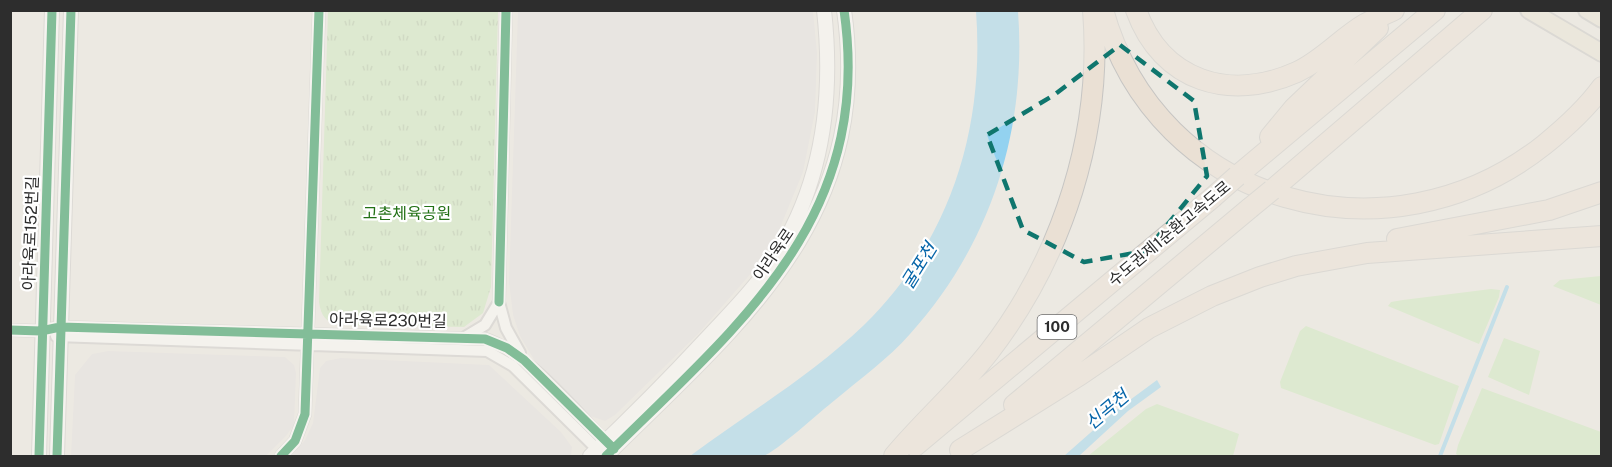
<svg xmlns="http://www.w3.org/2000/svg" width="1612" height="467" viewBox="0 0 1612 467" font-family="'Public Sans','Noto Sans KR',sans-serif">
<style>
.industrial{fill:#e3e0e1}
.grass{fill:#cae8ba}
.park{fill:url(#park-tufts)}
.water{fill:#93d2f0}
.lines{fill:none;stroke-linecap:round;stroke-linejoin:round}
.stream{stroke:#93d2f0;stroke-width:4}
.minor-casing{stroke:#c9c8c7;stroke-width:14}
.tertiary-casing{stroke:#c9c8c7;stroke-width:16}
.primary-casing{stroke:#c6c5c3;stroke-width:20}
.motorway-casing{stroke:#c6c5c3;stroke-width:22}
.minor{stroke:#fcfcfb;stroke-width:10}
.tertiary{stroke:#fcfcfb;stroke-width:14}
.primary{stroke:#e9e5d4;stroke-width:16}
.motorway{stroke:#eae0d4;stroke-width:20}
.motorway-bridge-casing{stroke:#c6c5c3;stroke-width:22;stroke-linecap:butt}
.motorway-bridge{stroke:#eae0d4;stroke-width:20}
.cycleway-casing{stroke:#fff;stroke-width:13}
.cycleway{stroke:#00873e;stroke-width:9}
.marked{fill:none;stroke:#0f766e;stroke-width:4.5;stroke-dasharray:12 8;stroke-linejoin:round}
.labels{text-anchor:middle;stroke-width:4.5;stroke-linejoin:round;paint-order:stroke}
.shield{fill:#fff;stroke:#6c6c6c;stroke-width:1.5}
.shield-label{font-size:15px;font-weight:bold;fill:#2d2d2d}
.park-label{font-size:16px;fill:#237116;stroke:#fff}
.street-label{font-size:16px;fill:#2d2d2d;stroke:#fff}
.water-label{font-size:18px;font-style:italic;fill:#0565a9;stroke:#fff}
</style>
<defs>
<pattern id="park-tufts" width="24" height="20" patternUnits="userSpaceOnUse" patternTransform="scale(1.5)"><rect width="24" height="20" fill="#cae8ba"/><path d="M3 7l-1-3M5 7V3M7 7l1-3M15 17l-1-3M17 17v-4M19 17l1-3" fill="none" stroke="#aec7a0"/></pattern>
</defs>
<rect width="100%" height="100%" fill="#ece9e2"/>
<!-- industrial -->
<path class="industrial" d="M518,11h295l4,42 -2,59 -12,60 -26,63 -23,35 -56,64 -83,81 -10,6 -15,-5 -54,-53 -16,-27 -7,-21 -4,-33z
M108,351l177,6 9,8 2,8 -2,52 -8,11 -20,20h-195l4,-81 17,-21z
M341,358l148,7 72,67 11,15 -1,9h-280l14,-16 8,-17 7,-55 6,-7z"/>
<!-- grass -->
<path class="grass" d="M1601,276v29l-48,-19 7,-6z
M1491,289l9,1 -1,7 -20,47 -91,-38 3,-4 12,-2z
M1306,326l153,60 -20,58 -4,1 -154,-57 -1,-6 20,-51z
M1504,338l36,13 -11,44 -41,-18z
M1482,388l119,44v24h-142l-3,-2 2,-9z
M1157,404l82,30 -6,22h-145l58,-47z"/>
<!-- park -->
<path class="park" d="M328,11h170l-7,276 -8,26 -19,14 -124,-2c-14,-2 -19,-9 -21,-23z"/>
<!-- water -->
<path class="water" d="M976,11h42c9,119 -27,233 -108,323 -22,25 -50,45 -75,66 -13,10 -60,53 -72,56 -10,4 -59,1 -73,0 58,-43 122,-81 174,-131 86,-84 121,-196 112,-314z
M1157,380l4,7 -33,24 -49,45h-15l51,-45z"/>
<g class="lines">
<!-- stream -->
<path class="stream" d="M1440,456l67,-169"/>
<!-- minor casing -->
<g class="minor-casing">
<path id="minor" d="M506,10l-7,292 7,26 14,25
M10,330l31,1 19,-4 425,12c45,15 89,72 124,106
M56,336l431,15 26,15 89,88
M465,337l20,-12 14,-23
M281,456l14,-15 10,-27 14,-404"/>
</g>
<!-- tertiary casing -->
<g class="tertiary-casing">
<path id="tertiary" d="M39,456l13,-446
M57,456l14,-446
M590,456c39,-37 78,-76 115,-116 22,-24 45,-46 63,-72 54,-76 66,-167 56,-258
M606,456c132,-131 268,-237 238,-446"/>
</g>
<!-- primary casing -->
<g class="primary-casing">
<path id="primary" d="M1529,10l73,43
M1587,10l15,9"/>
</g>
<!-- motorway casing -->
<g class="motorway-casing">
<path id="motorway" d="M1103,10c54,196 286,258 441,135 21,-17 42,-36 58,-58
M1136,10c26,72 94,92 161,62 26,-12 44,-34 68,-48 9,-5 19,-9 29,-14
M1270,137l24,-29 84,-80
M1237,176l198,-166
M1272,190l210,-180
M1397,239l152,-29 53,-18
M1014,405l236,-197
M915,446l297,-248
M960,450l120,-75 69,-47 63,-32 48,-19 36,-11 71,-13 235,-17
M894,456c30,-36 66,-67 95,-104 74,-96 114,-220 104,-342"/>
</g>
<!-- minor -->
<use href="#minor" class="minor"/>
<!-- tertiary -->
<use href="#tertiary" class="tertiary"/>
<!-- primary -->
<use href="#primary" class="primary"/>
<!-- motorway -->
<use href="#motorway" class="motorway"/>
<!-- motorway-bridge casing -->
<g class="motorway-bridge-casing">
<path id="motorway-bridge" d="M1212,198l25,-22
M1250,208l22,-18"/>
</g>
<!-- motorway-bridge -->
<use href="#motorway-bridge" class="motorway-bridge"/>
<!-- cycleway casing -->
<g class="cycleway-casing">
<path id="cycleway" d="M499,302l7,-292
M10,330l31,1 19,-4 425,12 22,9 17,12 90,89
M39,456l13,-446
M57,456l14,-446
M281,456l14,-15 10,-27 14,-404
M606,456c132,-131 268,-237 238,-446"/>
</g>
<!-- cycleway -->
<use href="#cycleway" class="cycleway"/>
</g>
<!-- marked area -->
<path d="M0 0H1612V467H0ZM1120,45l74,56 13,75 -61,75 -62,11 -61,-32 -36,-95 67,-40z" fill="#ece9e2" fill-opacity=".55" fill-rule="evenodd"/>
<path class="marked" d="M1120,45l74,56 13,75 -61,75 -62,11 -61,-32 -36,-95 67,-40z"/>
<g class="labels">
<!-- shield labels -->
<rect class="shield" x="1037.5" y="315" width="39" height="24" rx="4.5"/>
<g class="shield-label">
<text x="1057" y="332">100</text>
</g>
<!-- park labels -->
<g class="park-label">
<text x="407" y="219">고촌체육공원</text>
</g>
<!-- street labels -->
<g class="street-label">
<text transform="translate(30 233) rotate(-88)" y="6">아라육로152번길</text>
<text transform="translate(1169 233) rotate(-40)" y="6">수도권제1순환고속도로</text>
<text transform="translate(773 254) rotate(-56)" y="6">아라육로</text>
<text transform="translate(388 320) rotate(1)" y="6">아라육로230번길</text>
</g>
<!-- water labels -->
<g class="water-label">
<text transform="translate(919 266) rotate(-58)" y="6">굴포천</text>
<text transform="translate(1107 410) rotate(-40)" y="6">신곡천</text>
</g>
</g>
<!-- border -->
<rect width="1612" height="467" fill="none" stroke="#2d2d2d" stroke-width="24"/>
</svg>
